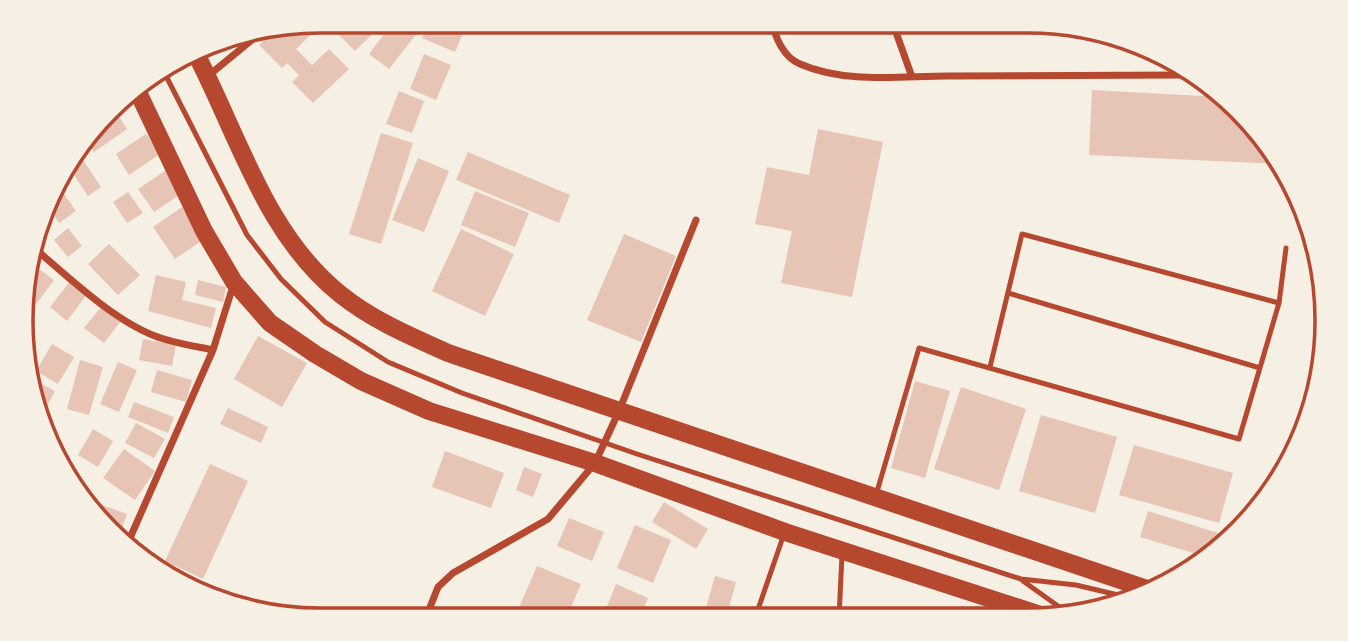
<svg xmlns="http://www.w3.org/2000/svg" width="1348" height="641" viewBox="0 0 1348 641" font-family="'Source Serif 4',serif">
<style>
.building{fill:#e6c5b7}
.lines{fill:none;stroke-linecap:round;stroke-linejoin:round}
.service{stroke:#b5482f;stroke-width:5}
.minor{stroke:#b5482f;stroke-width:7}
.primary{stroke:#b5482f;stroke-width:18}
.rim{fill:none;stroke:#b5482f;stroke-width:3.5}
</style>
<rect width="100%" height="100%" fill="#f6efe4"/>
<!-- building -->
<path class="building" d="M325,21l-29,28 16,16 17,-16 20,20 -36,34 -21,-21 7,-7 -12,-12 -5,5 -23,-23 18,-17z
M328,21h58l-31,30 -29,-29z
M394,21h19l8,7 -32,41 -20,-15z
M429,21h39l-13,31 -33,-14z
M424,54l27,11 -15,35 -26,-11z
M1092,90l129,7 19,12 36,55 -187,-9z
M399,91l25,10 -12,32 -26,-9z
M114,109l13,20 -33,23 -9,-12z
M818,129l65,13 -31,155 -71,-14 11,-52 -37,-7 12,-57 42,8z
M381,133l32,10 -32,101 -32,-10z
M146,134l14,20 -31,21 -13,-21z
M468,152l102,43 -11,28 -103,-43z
M418,158l31,13 -25,61 -32,-12z
M83,160l18,27 -13,9 -18,-27z
M168,169l16,23 -30,20 -16,-23z
M60,188l16,23 -17,12 -10,-15 7,-18z
M475,191l54,22 -14,34 -54,-22z
M128,192l15,21 -16,10 -14,-21z
M182,207l22,32 -29,20 -22,-32z
M68,228l14,18 -14,11 -14,-17z
M461,229l53,25 -29,62 -53,-25z
M624,234l52,22 -35,86 -54,-22z
M109,244l31,31 -22,20 -30,-31z
M31,263l23,17 -23,31 -6,-4 2,-39z
M156,275l30,7 -4,18 34,8 -5,20 -63,-17z
M71,280l17,13 -21,28 -17,-14z
M198,280l28,7 -3,15 -28,-7z
M101,307l20,14 -17,22 -20,-15z
M258,336l49,27 -25,44 -48,-28z
M143,339l33,6 -4,21 -33,-6z
M52,344l22,13 -16,27 -22,-13z
M80,360l23,7 -14,48 -22,-6z
M118,362l19,8 -18,42 -19,-8z
M157,370l35,10 -6,22 -35,-10z
M32,379l23,12 -14,26 -11,-35z
M915,381l35,10 -25,87 -34,-10z
M961,387l65,22 -27,81 -65,-21z
M134,402l40,15 -6,16 -40,-16z
M228,408l40,19 -7,16 -41,-19z
M1041,415l76,22 -22,76 -76,-22z
M136,423l29,16 -11,19 -29,-15z
M93,429l20,12 -15,26 -20,-12z
M1134,445l99,28 -14,50 -100,-28z
M124,449l31,22 -20,29 -32,-22z
M445,451l59,22 -13,35 -59,-21z
M210,464l38,17 -45,98 -38,-18z
M524,467l18,7 -9,23 -17,-7z
M94,502l33,12 -9,25 -25,-33z
M664,502l44,27 -12,20 -44,-27z
M1148,511l83,26 -21,21 -70,-21z
M569,518l35,14 -12,29 -35,-15z
M635,525l36,15 -18,43 -36,-15z
M537,566l44,18 -15,35h-52z
M715,576l21,6 -10,37 -22,-4z
M616,584l32,14 -9,21h-37z"/>
<g class="lines">
<!-- service -->
<path class="service" d="M163,70l84,165 34,44 44,43 63,40 74,31 175,61 384,125 55,6 59,14
M1008,293l252,75
M1279,303l7,-55
M876,495l43,-147 320,91 40,-136 -257,-69 -32,133
M1023,581l42,30 10,4
M755,618l29,-84
M839,618l3,-63"/>
<!-- minor -->
<path class="minor" d="M774,21c-1,16 11,37 26,43 46,20 101,12 148,12 81,0 161,0 241,-1
M892,21l20,56
M208,76l56,-46
M33,247c34,29 80,73 122,89 18,7 39,10 58,14
M126,547l87,-197 20,-64
M425,620l13,-33 15,-14 95,-54 47,-56 24,-52 77,-191"/>
<!-- primary -->
<path class="primary" d="M195,52c43,82 70,182 145,242 32,26 70,42 108,59l705,238
M135,86l69,145 30,51 36,41 45,31 46,27 68,30 166,52 190,69 262,85"/>
</g>
<!-- crop -->
<path d="M0 0H1348V641H0ZM320 33H1028A287 287 0 0 1 1315 320V321A287 287 0 0 1 1028 608H320A287 287 0 0 1 33 321V320A287 287 0 0 1 320 33Z" fill="#f6efe4" fill-rule="evenodd"/>
<path class="rim" d="M320 33H1028A287 287 0 0 1 1315 320V321A287 287 0 0 1 1028 608H320A287 287 0 0 1 33 321V320A287 287 0 0 1 320 33Z"/>
</svg>
